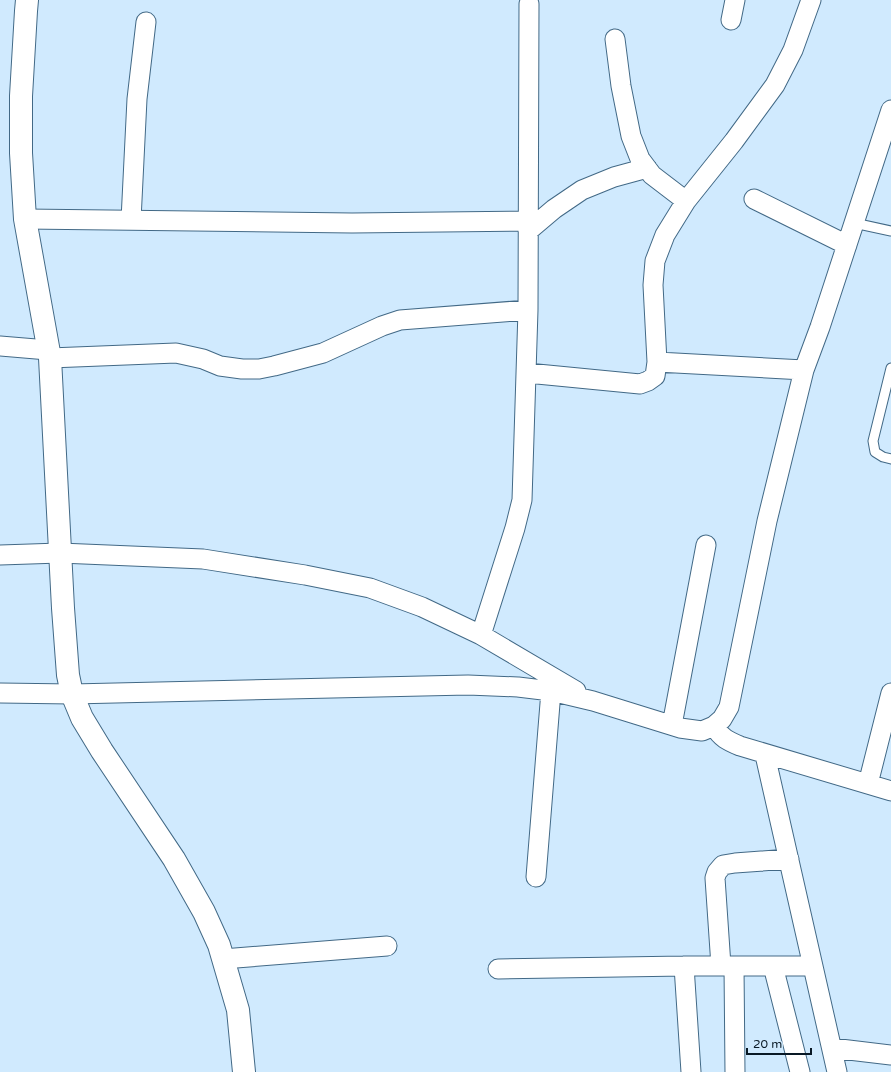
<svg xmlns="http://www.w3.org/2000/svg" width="891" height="1072" viewBox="0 0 891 1072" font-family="'Varela Round',sans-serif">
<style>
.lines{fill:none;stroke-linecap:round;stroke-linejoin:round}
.lane-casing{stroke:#426986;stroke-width:11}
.street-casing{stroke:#426986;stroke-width:21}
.secondary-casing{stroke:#426986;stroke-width:24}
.lane{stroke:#fff;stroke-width:9}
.street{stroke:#fff;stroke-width:19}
.secondary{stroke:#fff;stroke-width:22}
</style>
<rect width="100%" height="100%" fill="#d0eafe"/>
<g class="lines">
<!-- lane casing -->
<g class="lane-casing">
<path id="lane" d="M854,223l37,8
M891,368l-18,73 2,11 8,5 8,2"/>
</g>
<!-- street casing -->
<g class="street-casing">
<path id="street" d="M731,20l4,-20
M615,39l6,47 10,50 9,23 12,16 34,26
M754,199l93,46
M25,219l327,4 176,-2
M131,220l6,-121 9,-77
M528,231l26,-22 28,-19 32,-13 33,-9
M0,346l48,4
M50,358l126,-5 27,6 17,7 22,3h17l15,-3 49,-13 59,-27 18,-6 128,-10
M657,362l147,8
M527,373l113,11 8,-3 7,-5 2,-14 -4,-77 2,-24 10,-26 21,-34 48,-60 41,-56 18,-35 18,-50
M0,555l60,-2 143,6 102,16 65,13 52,19 59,28 95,56
M481,635l34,-107 7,-28 6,-190 1,-306
M0,693l72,1 396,-9 50,2 33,4 42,10 87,27 22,3 12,-5 8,-7 7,-12 38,-186 37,-151 16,-43 71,-217
M672,725l34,-180
M714,726c7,12 14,15 26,20l151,45
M765,755l72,317
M868,784l23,-91
M536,877l15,-186
M223,959l164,-13
M684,966l7,106
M721,966l-6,-88 2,-6 6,-7 12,-2 54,-4
M734,966l1,106
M773,966l27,106
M498,969l186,-3h129
M832,1048l59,7"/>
</g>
<!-- secondary casing -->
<g class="secondary-casing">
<path id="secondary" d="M27,0l-1,11 -5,85v57l4,66 25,139 13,250 5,67 4,19 10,24 20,33 72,108 30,53 15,33 19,65 6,62"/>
</g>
<!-- lane -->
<use href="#lane" class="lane"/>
<!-- street -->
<use href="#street" class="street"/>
<!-- secondary -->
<use href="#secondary" class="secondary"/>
</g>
<!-- scale -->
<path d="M747 1048v6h64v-6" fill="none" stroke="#091925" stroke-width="2"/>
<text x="753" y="1048" font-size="12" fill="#091925" stroke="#d0eafe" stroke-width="3" paint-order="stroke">20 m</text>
</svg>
